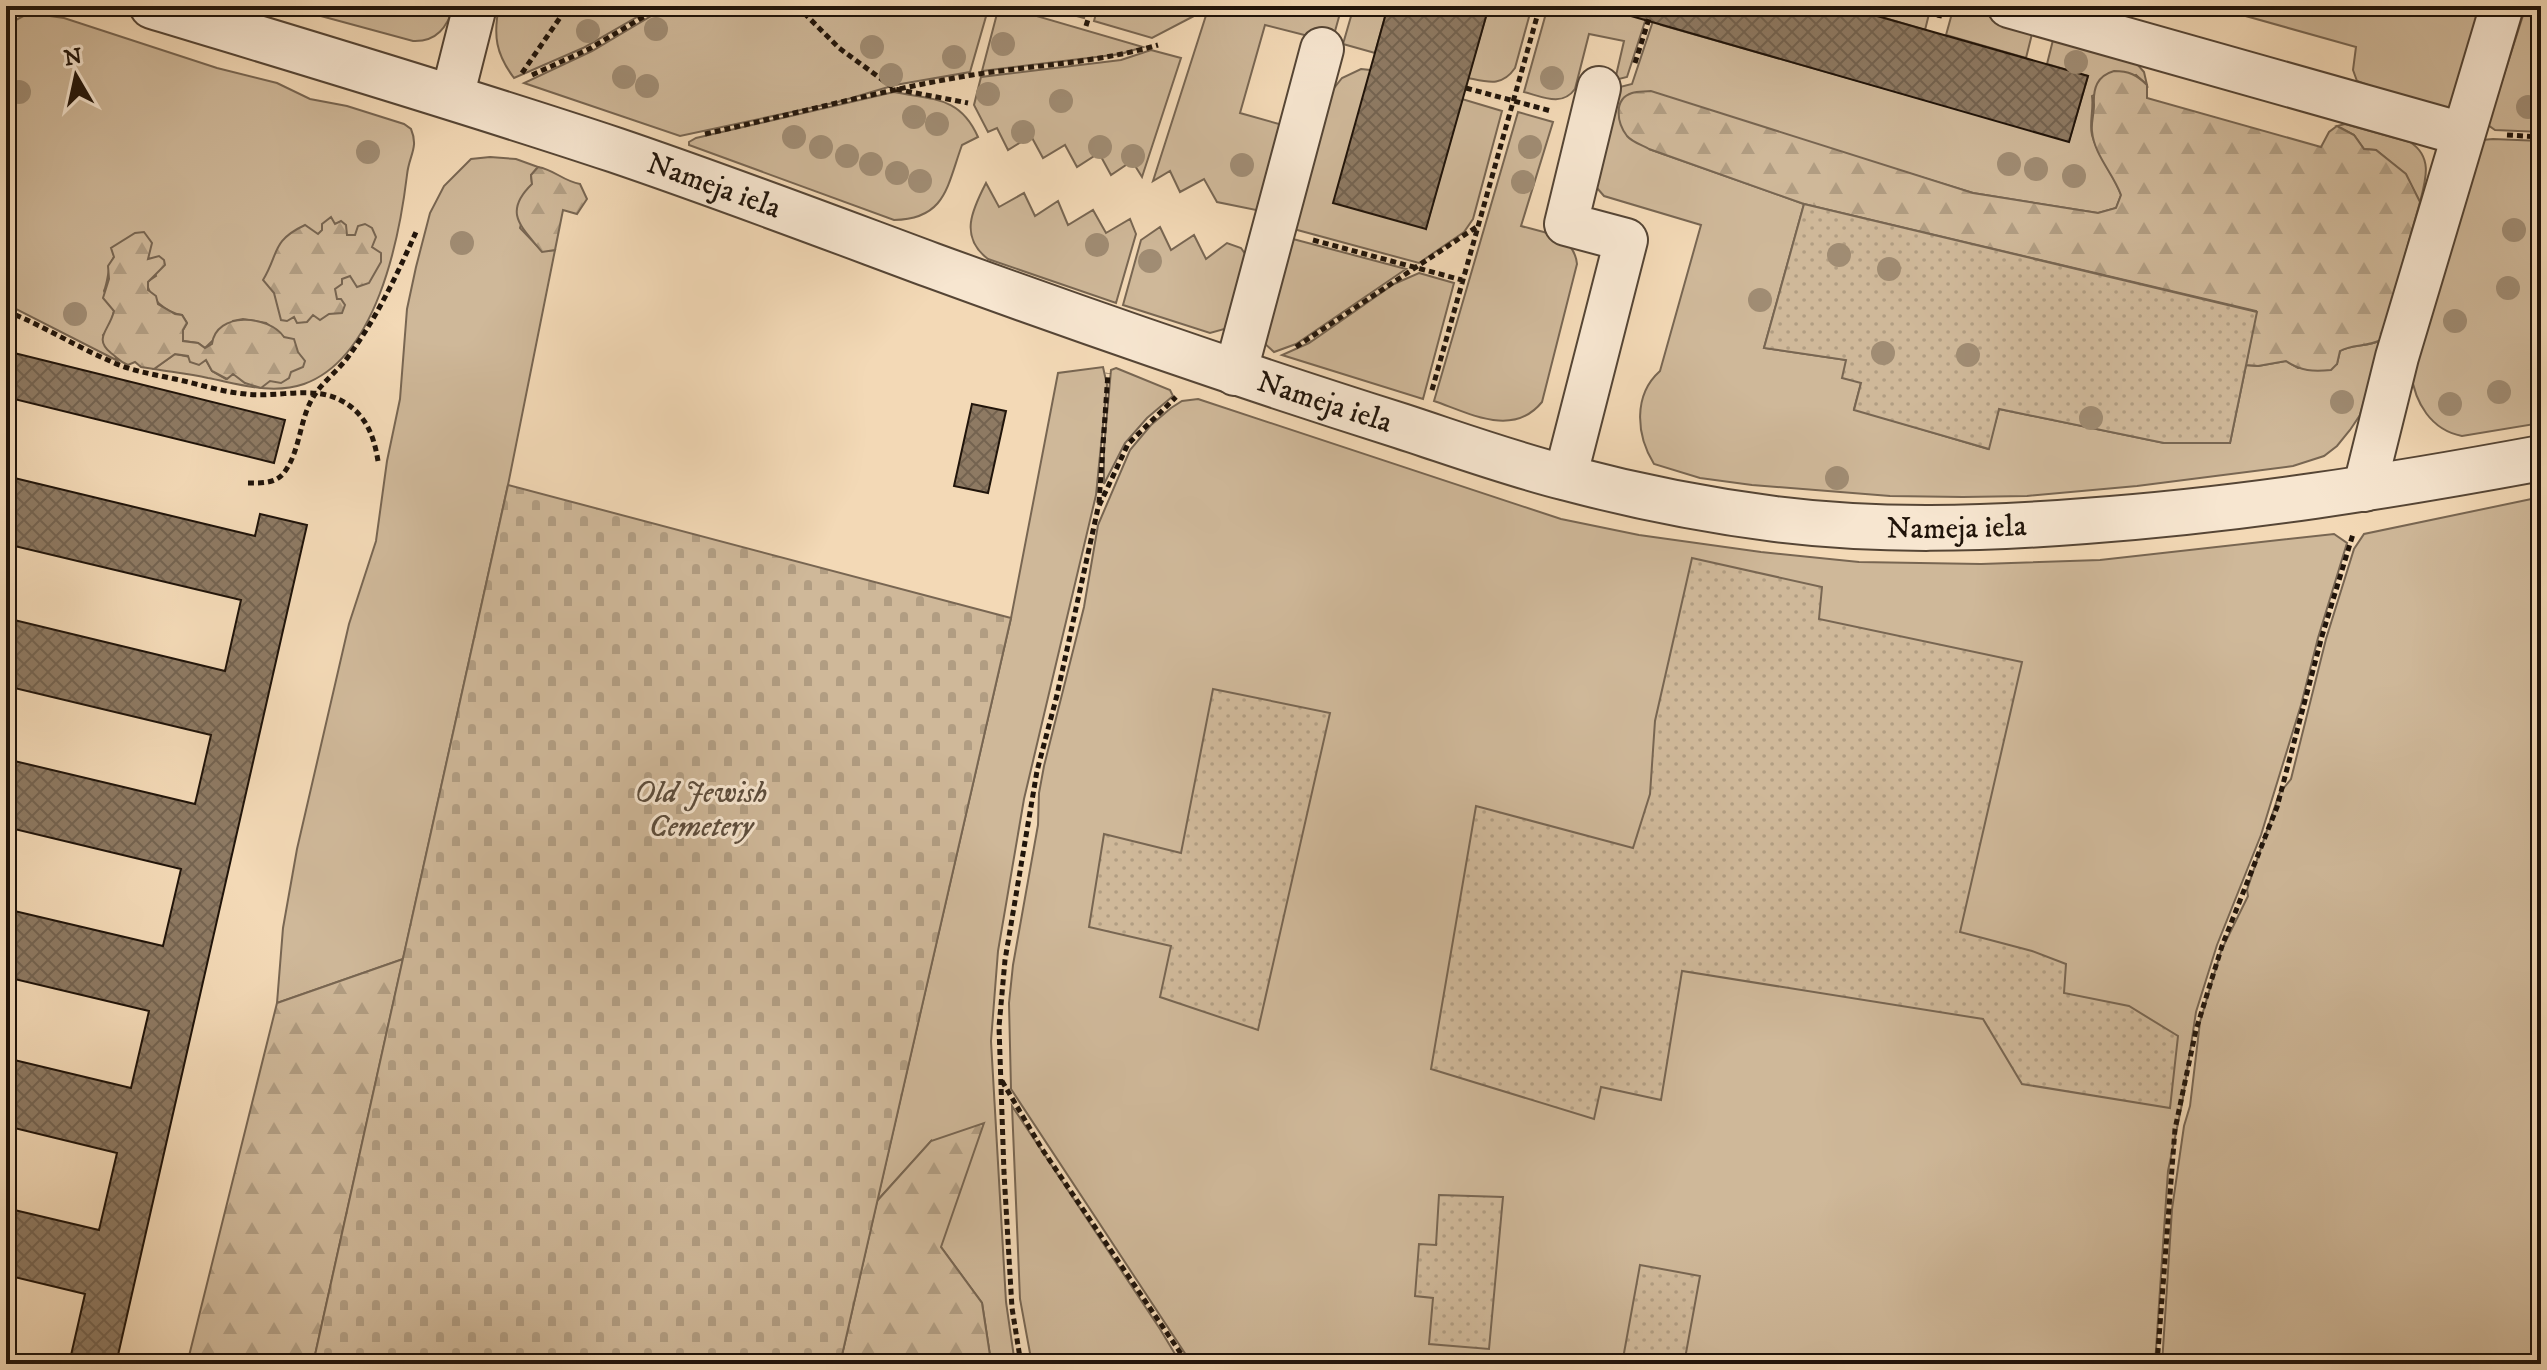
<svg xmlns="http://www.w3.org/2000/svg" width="2547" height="1370" viewBox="0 0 2547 1370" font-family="'IM FELL DW Pica',serif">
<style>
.green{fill:#cfb899;stroke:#786652;stroke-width:2}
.forest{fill:url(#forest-firs);stroke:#786652;stroke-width:2}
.cemetery{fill:url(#cemetery-stones);stroke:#786652;stroke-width:2}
.garden{fill:url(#garden-dots);stroke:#786652;stroke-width:2}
.building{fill:url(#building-cross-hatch);stroke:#20140a;stroke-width:2}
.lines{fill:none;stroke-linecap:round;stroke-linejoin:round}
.minor-casing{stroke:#554535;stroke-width:46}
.tertiary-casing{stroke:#554535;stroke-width:48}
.path{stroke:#20140a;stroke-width:5;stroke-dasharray:6 4;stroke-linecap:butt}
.minor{stroke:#f7e6d0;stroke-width:42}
.tertiary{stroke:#f7e6d0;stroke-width:44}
.tree{fill:#a08c73}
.labels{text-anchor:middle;stroke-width:6;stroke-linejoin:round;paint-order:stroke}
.street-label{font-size:30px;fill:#20140a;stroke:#f7e6d0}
.park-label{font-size:30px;font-style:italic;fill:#5d4d3c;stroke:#f7e6d0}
</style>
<defs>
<pattern id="forest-firs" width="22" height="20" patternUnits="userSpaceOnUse" patternTransform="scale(2)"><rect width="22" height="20" fill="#cfb899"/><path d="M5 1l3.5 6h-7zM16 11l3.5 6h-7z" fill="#b19d82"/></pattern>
<pattern id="cemetery-stones" width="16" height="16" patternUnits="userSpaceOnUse" patternTransform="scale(2)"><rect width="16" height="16" fill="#cfb899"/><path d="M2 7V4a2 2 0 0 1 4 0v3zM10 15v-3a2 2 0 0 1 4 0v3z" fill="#b19d82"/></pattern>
<pattern id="garden-dots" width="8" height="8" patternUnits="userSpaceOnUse" patternTransform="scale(2)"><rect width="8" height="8" fill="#cfb899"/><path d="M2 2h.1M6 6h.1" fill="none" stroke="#b19d82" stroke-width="1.8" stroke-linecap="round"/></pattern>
<pattern id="building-cross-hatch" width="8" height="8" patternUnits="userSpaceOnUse" patternTransform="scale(2)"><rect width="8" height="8" fill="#8e7a63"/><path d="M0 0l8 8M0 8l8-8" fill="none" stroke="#746350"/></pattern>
</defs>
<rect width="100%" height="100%" fill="#f3d9b6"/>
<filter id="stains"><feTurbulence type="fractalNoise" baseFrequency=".0025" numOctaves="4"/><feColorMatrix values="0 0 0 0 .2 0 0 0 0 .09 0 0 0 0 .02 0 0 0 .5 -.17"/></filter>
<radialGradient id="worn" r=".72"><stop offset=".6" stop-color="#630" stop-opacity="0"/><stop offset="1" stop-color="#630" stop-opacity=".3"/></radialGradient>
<!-- green -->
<path class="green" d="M284,6h170c-7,21 -17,36 -41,35z
M499,6h157l-73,42 -69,30c-18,-24 -21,-42 -15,-72z
M668,6h321l-19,66 -75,13 -57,17 -158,34 -156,-53 68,-32z
M999,6h3l141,41 -22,7 -139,17z
M1040,6h47l-3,12z
M1098,6h99l-3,10 -42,22 -58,-17z
M1209,6h133l-10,36 -67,-17 -25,88 46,13 -26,82 -4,2 -39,-8 -13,-23 -24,13 -10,-21 -17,10z
M1354,6h34l-13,47 -32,-9z
M1489,6h43l-17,62c-13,19 -27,14 -47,10z
M1548,6h102l-23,71 -12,3 9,-39 -35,-7 -14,55c-13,18 -32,8 -51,3z
M1658,6l3,19 408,116 19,-65 -41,-12 8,-32 76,25 13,15 3,13 -11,-10 -44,21c2,13 -3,27 0,39 6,23 22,39 29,60l-5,13 -18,5 -125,-20 -124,-38 -200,-6 155,55 -40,144 82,12 15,23 -7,26 134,40 11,-40 165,34h66l16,-78 12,1 28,-5 12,7 39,-4 3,-13c12,-7 27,-4 41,-11l-21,75 -10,15 -13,16 -13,10 -31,10 -156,20 -110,10 -64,1 -73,-1 -138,-11 -52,-7 -46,-14c-18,-29 -21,-69 6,-93l41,-146 -97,-29 -7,-8 -4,-13 19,-86 20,-5z
M1845,6h86l-6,24z
M1954,6h9l71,20 -8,32 -80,-23z
M2210,6h272l-29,95 -6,9 -36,-9 -54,-20 -4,-11 3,-23z
M2526,6h15v126l-46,-2 -7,-5z
M29,13l35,5 153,50 60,15 33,16 37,7 57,18 7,5c8,19 -2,26 -4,46 -8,66 -31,183 -103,209 -32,11 -65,0 -96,-6 -18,-4 -36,-6 -54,-9l21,-15 31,6 6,11 14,8 7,-6 12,10 43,-5 2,-6 6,-4 -12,-31 -18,-14 -23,-4 -10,2 -28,27 -7,-5 -15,-2v-11l4,-7 -5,-8c-15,-2 -34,-17 -35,-33l9,-6 -8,-16 -34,-3c-7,11 -5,22 -10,34l10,20 -4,16 -7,8 15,26 -112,-57v-275l6,-7z
M1151,50l30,8 -39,119 -10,-16 -21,14 -12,-22 -22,14 -12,-22 -22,13 -12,-22 -23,14 -11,-22 -9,4 -14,-27 7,-28 140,-17z
M1361,69l9,1 56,158 36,-129 40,12 -29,108 -9,13 -45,31 -129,-35 41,-136 11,-14z
M894,92c39,8 66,4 84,45l-16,8c-15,41 -16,74 -68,75l-205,-75v-3l7,-4z
M1518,112l35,10 -32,104c24,7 53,9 56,38l-35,138c-29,36 -73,11 -108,-1z
M2345,124l65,18c23,15 16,37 10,60l-15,-28 -29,-24 -12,-1 -10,-14 -17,-9z
M2493,139l48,2v282l-79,13c-31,-6 -47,-33 -51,-63l71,-233z
M490,157l26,2 22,8 -7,8 1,9 -12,44 22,23 13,-1 -47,235 -105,474 -126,44 6,-75 14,-79 52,-225 27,-83 11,-80 13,-62 7,-90 9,-42 14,-54 14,-27 27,-27z
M986,183l13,24 25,-14 11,23 23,-15 10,24 25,-15 13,23 24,-14 6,15 -20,69 -128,-44c-29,-22 -16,-49 -2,-76z
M1160,227l11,23 23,-15 12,24 21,-16 14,5 7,10 -20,70 -18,5 -87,-28 18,-65z
M1293,239l113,30 -110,75 -22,8 -10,-9 22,-102z
M1419,273l35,10 -31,116 -141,-44 27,-12 85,-59z
M1103,367l4,18 -11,110 -72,304 -26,152 -7,90 15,261 9,62 -24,-2 -9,-59 -41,-56 -10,-106 -54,60 134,-583 47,-245z
M1116,368l54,22 3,6 -26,22 -22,25 -21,41v-36l7,-78z
M1198,399l363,120 78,16 122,17 98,10 122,2 119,-4 234,-26 13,9 -29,95 -17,67 -40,130 -44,110 -21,67 -14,92 -14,67 -13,193h-963l-181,-275 -2,-86 4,-38 25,-140 1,-32 5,-27 40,-159 14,-82 32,-75 21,-25 20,-17 11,-7z
M2541,497v867h-379l10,-155 12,-83 6,-20 10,-84 21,-71 27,-55 -1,-6 32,-96 12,-15 35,-140 28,-90 10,-15z
M1012,1106l148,223 21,35h-149l-12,-65z"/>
<!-- forest -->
<path class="forest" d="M2114,71c15,0 23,4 33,14v13l174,49 8,-15 8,-6 17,9 10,14 12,1 30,24 14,28 -39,138c-14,7 -29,4 -41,11l-3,13 -6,6c-18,2 -30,1 -45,-9l-28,5 -12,-1 10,-54 -452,-107 -155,-55c-7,-4 -17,-7 -22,-13 -10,-13 -14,-37 5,-43 6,-2 13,-1 19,-2l322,102 125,20 18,-5 5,-13c-8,-22 -27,-40 -29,-64 -1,-9 2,-17 2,-26 -1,-17 3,-29 20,-34z
M538,167c17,3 25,14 42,17l7,15 -10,15 -14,-4 -8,40 -13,2c-20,-25 -40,-39 -10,-68l-1,-9z
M331,217l4,7 6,-3 5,4 1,10h8l3,-9 7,-2 7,4 4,9 -4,10 9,6v9l-12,21 -12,4 -7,-11 -8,3v5l-7,5 2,10h4l4,6 -3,8 -13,1 -9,6 -7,-5 -6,7 -10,1 -3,-6 -7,4 -6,-1 -7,-27 -11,-13c16,-26 8,-39 42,-55l13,9 4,-4v-6z
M144,232l8,11 -4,16 11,-3 5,4 1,5 -17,17v8l8,6 2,8 17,10 7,1 5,8 -4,7v11l15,2 7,5 7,-4c4,-33 57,-29 72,-7l10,2 4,13 7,9 -2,6 -12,5 -2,6 -8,5 -11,-2 -9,7 -16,-5 -12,-9 -6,5 -15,-8 -6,-11 -7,5 -9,-3 -2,-6 -13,-2 -21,15 -13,-2 -6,-5 -7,3c-8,-3 -10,-7 -17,-12 -18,-15 -2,-22 3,-42l-11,-13 6,-19 -1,-13 6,-9 -3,-9 24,-15z
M403,959l-90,405h-126l90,-361z
M984,1123l-43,124 41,56 9,59 9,2h-160l37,-163 54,-60z"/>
<!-- cemetery -->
<path class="cemetery" d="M508,485l503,133 -171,746h-527z"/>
<!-- garden -->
<path class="garden" d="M1804,204l453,108 -27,131h-66l-165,-34 -10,40 -135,-39 7,-27 -19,-5 4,-18 -82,-12z
M1692,558l130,29 -3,32 203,43 -62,270 72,19 34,13 -2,29 65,13 49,30 -8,72 -148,-24 -39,-65 -301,-48 -21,129 -60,-13 -7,32 -163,-50 45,-263 157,42 17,-54 5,-73z
M1213,689l117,24 -72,317 -98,-33 11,-51 -82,-19 15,-93 77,19z
M1439,1195l64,2 -14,152 -60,-5 4,-46 -18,-2 4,-52 17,1z
M1640,1265l60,11 -16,88h-62z"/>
<!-- building -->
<path class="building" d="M1388,6h101l-63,223 -93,-26z
M1632,6h210l246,70 -19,66 -438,-126z
M6,351l279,69 -11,43 -268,-66z
M972,404l34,7 -18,82 -34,-7z
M6,476l249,60 5,-22 47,11 -191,839h-47l16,-70 -79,-19v-67l93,22 18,-77 -111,-27v-68l125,30 18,-77 -143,-34v-68l157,37 18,-77 -175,-42v-68l189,45 16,-69 -205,-49v-68l219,53 16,-71 -235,-56z"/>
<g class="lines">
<!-- minor casing -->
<g class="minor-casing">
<path id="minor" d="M2009,6l453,128
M452,97l23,-91
M1235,374l87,-325
M1565,478l61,-238 -60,-16 33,-136
M2364,490l33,-133 105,-351"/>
</g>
<!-- tertiary casing -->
<g class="tertiary-casing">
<g id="tertiary">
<path id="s1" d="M152,6c155,47 310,93 463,144 106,36 211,76 316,115 156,57 312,111 470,161 55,18 110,38 166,52 68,18 138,32 208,41 103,13 207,10 310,2 154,-11 305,-35 456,-63"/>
</g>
</g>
<!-- path -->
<path class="path" d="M797,6l42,42 56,41 73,14
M1939,18l3,-12
M1086,26l6,-20
M1635,63l18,-57
M522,73l46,-67
M532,75l57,-26 73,-43
M1466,88l85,23
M705,134c89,-20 177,-44 267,-59 63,-10 125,-12 186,-30
M2507,135l34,2
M1313,240l149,40
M6,311c36,14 69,35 104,50 21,10 42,13 65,18 24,5 47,13 71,15 31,4 68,-9 96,7 24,13 32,35 36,60
M1296,347l182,-121
M1432,390l108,-384
M248,483c12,0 26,1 35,-9 17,-21 16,-52 29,-75 9,-16 25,-27 36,-42 28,-38 49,-82 68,-125
M1099,503l9,-130
M1002,1081l40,68 146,215
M1021,1364l-9,-56 -8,-135 -5,-146 6,-67 32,-189 20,-76 41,-187 30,-64 48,-47
M2157,1364l18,-235 21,-99 26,-84 55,-139 45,-171 31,-102"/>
<!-- minor -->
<use href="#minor" class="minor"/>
<!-- tertiary -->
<use href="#tertiary" class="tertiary"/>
</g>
<!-- trees -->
<g class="tree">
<circle cx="656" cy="29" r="12"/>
<circle cx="588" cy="31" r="12"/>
<circle cx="1003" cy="44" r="12"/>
<circle cx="872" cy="47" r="12"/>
<circle cx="954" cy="57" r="12"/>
<circle cx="2076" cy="62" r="12"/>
<circle cx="891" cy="75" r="12"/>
<circle cx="624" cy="77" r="12"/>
<circle cx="1552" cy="78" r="12"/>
<circle cx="647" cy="86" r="12"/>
<circle cx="19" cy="92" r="12"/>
<circle cx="988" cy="94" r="12"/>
<circle cx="1061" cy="101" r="12"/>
<circle cx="2528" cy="107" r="12"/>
<circle cx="914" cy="117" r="12"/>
<circle cx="937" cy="124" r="12"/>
<circle cx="1023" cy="132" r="12"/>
<circle cx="794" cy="137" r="12"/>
<circle cx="821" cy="147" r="12"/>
<circle cx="1100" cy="147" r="12"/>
<circle cx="1530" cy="147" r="12"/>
<circle cx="368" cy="152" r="12"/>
<circle cx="847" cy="156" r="12"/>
<circle cx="1133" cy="156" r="12"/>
<circle cx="871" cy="164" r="12"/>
<circle cx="2009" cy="164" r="12"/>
<circle cx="1242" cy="165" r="12"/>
<circle cx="2036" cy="169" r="12"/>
<circle cx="897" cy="173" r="12"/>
<circle cx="2074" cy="176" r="12"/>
<circle cx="920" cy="181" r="12"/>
<circle cx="1523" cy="182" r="12"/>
<circle cx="2514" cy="230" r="12"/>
<circle cx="462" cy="243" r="12"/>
<circle cx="1097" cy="245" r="12"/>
<circle cx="1839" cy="255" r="12"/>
<circle cx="1150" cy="261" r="12"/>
<circle cx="1889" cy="269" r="12"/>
<circle cx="2508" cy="288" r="12"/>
<circle cx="1760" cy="300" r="12"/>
<circle cx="75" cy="314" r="12"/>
<circle cx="2455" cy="321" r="12"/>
<circle cx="1883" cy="353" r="12"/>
<circle cx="1968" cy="355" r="12"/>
<circle cx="2499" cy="392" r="12"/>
<circle cx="2342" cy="402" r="12"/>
<circle cx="2450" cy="404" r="12"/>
<circle cx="2091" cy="418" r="12"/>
<circle cx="1837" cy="478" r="12"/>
</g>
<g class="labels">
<!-- street labels -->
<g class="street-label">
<text dy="10" stroke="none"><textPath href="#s1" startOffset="590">Nameja iela</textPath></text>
<text dy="10" stroke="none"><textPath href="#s1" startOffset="1238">Nameja iela</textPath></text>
<text dy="10" stroke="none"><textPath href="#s1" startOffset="1886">Nameja iela</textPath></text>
</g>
<!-- park labels -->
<g class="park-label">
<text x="701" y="802">Old Jewish<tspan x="701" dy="34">Cemetery</tspan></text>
</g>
</g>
<!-- margin -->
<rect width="2547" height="1370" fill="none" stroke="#f3d9b6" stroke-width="32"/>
<rect x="8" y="8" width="2531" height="1354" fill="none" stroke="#20140a" stroke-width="4"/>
<rect x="16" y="16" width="2515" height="1338" fill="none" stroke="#20140a" stroke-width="2"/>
<!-- north arrow -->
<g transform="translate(76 76) rotate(351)" stroke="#f7e6d0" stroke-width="6" paint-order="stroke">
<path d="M0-6L14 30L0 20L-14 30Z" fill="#20140a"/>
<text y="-12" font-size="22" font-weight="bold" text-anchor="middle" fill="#20140a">N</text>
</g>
<rect width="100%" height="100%" filter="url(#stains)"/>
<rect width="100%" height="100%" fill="url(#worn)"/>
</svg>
